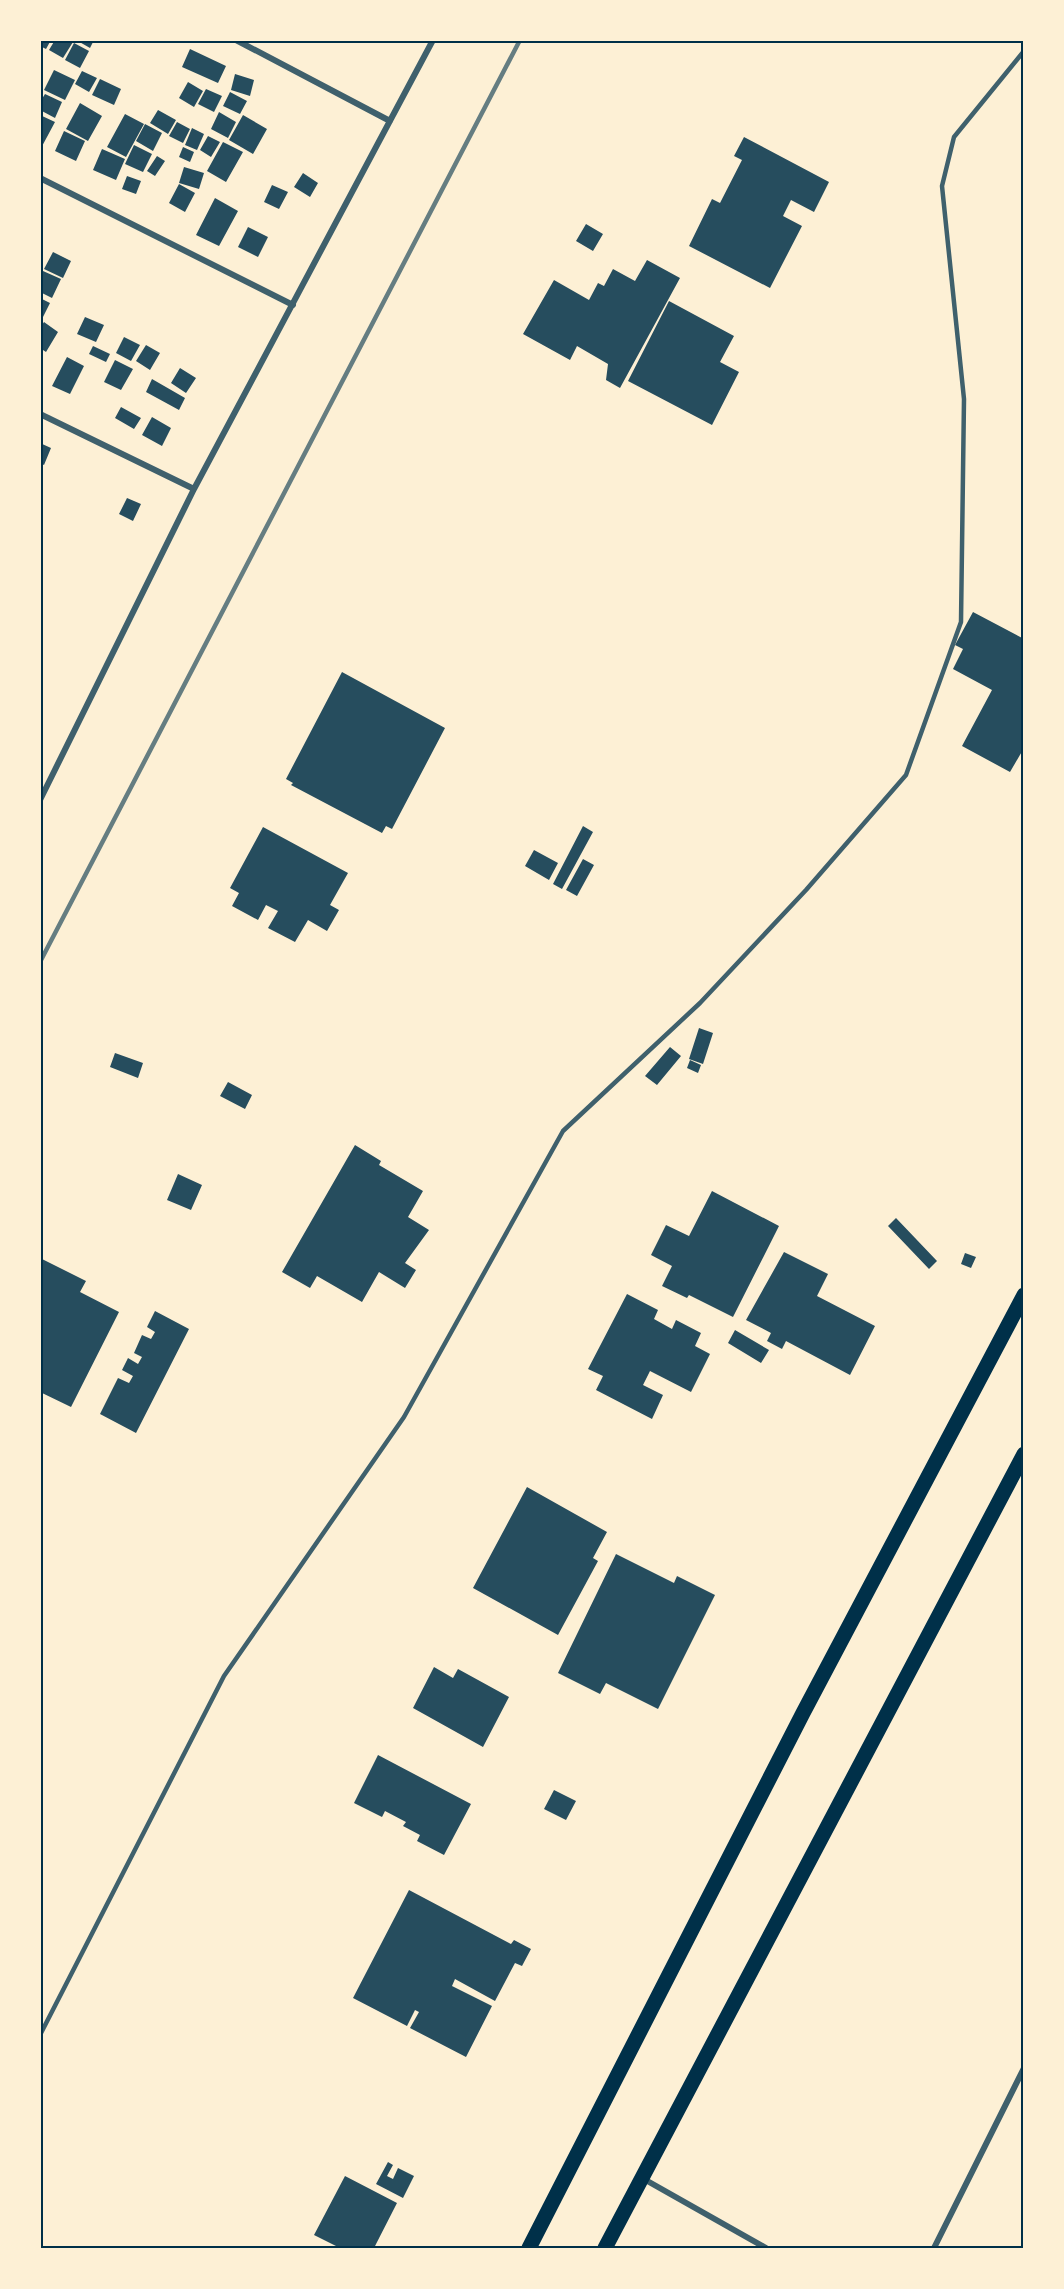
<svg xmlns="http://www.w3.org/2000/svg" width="1064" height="2289" viewBox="0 0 1064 2289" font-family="Commissioner,sans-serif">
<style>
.building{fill:#264d5e}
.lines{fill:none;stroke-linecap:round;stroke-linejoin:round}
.service{stroke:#3f606c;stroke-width:4.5}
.minor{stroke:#3f606c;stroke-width:6}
.primary{stroke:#003049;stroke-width:15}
.rail{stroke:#657d81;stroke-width:4.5}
.neatline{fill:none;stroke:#003049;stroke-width:2}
</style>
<rect width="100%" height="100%" fill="#fdf0d5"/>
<!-- building -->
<path class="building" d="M40,40h11l-5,9 -6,-3z
M55,40l18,2 -10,16 -14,-8z
M76,40h18l-4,8z
M74,43l15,8 -9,17 -15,-8z
M190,49l36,17 -8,17 -36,-16z
M54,70l21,10 -10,20 -21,-10z
M82,71l15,7 -8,14 -14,-8z
M235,74l19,6 -4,16 -19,-6z
M100,79l21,10 -7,16 -22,-10z
M188,82l15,9 -9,16 -15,-9z
M206,89l16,7 -8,16 -16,-8z
M230,92l17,9 -7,13 -17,-8z
M45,94l17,8 -7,16 -15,-8v-8z
M80,103l22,13 -14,25 -22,-12z
M158,110l18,10 -8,14 -18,-11z
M219,112l17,10 -8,16 -17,-9z
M125,114l19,10 -18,33 -19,-10z
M40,115l15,7 -15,28z
M243,115l24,14 -14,25 -24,-14z
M177,122l13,7 -7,14 -14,-7z
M145,124l17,9 -9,18 -17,-10z
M192,128l12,6 -7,16 -12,-5z
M64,131l21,10 -9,20 -21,-10z
M208,136l12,6 -9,15 -11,-7z
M744,137l85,45 -15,30 -23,-12 -8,16 19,10 -32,62 -81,-42 23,-47 8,4 22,-43 -8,-4z
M223,142l20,10 -17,30 -19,-11z
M134,145l18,9 -9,18 -18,-8z
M183,147l11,5 -4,10 -11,-5z
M102,149l23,10 -9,21 -23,-10z
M157,156l8,5 -10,15 -8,-5z
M184,167l20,6 -5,16 -20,-6z
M303,173l15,10 -8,14 -16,-10z
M127,176l14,5 -5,13 -14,-5z
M179,184l16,9 -10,19 -16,-9z
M272,185l16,7 -9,17 -15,-7z
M215,198l23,13 -19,35 -23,-11z
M586,224l17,10 -10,17 -17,-10z
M248,227l20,10 -10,20 -20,-10z
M53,252l18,9 -8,17 -19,-9z
M647,260l33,18 -60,110 -14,-8 2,-16 -31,-18 -7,14 -47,-26 31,-54 35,20 9,-17 6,3 9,-17 22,12z
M43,271l18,8 -9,19 -12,-6z
M40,298l10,5 -10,20z
M669,301l65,35 -14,26 19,10 -27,53 -84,-44z
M85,317l19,8 -8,17 -19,-8z
M44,322l14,10 -12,20 -6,-4v-20z
M124,337l16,8 -9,16 -15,-8z
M146,345l14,8 -10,17 -14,-9z
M93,346l17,8 -4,8 -17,-8z
M67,357l17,9 -14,28 -18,-8z
M115,360l18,9 -12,21 -17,-8z
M180,368l16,10 -10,15 -15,-10z
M152,379l33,19 -6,12 -33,-18z
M121,407l20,11 -7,11 -19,-11z
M152,417l19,11 -9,18 -20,-11z
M40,443l11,5 -7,17 -4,-2z
M127,498l14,6 -8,17 -14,-7z
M973,612l51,27v109l-14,24 -48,-26 30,-56 -39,-21 10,-20 -8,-4z
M342,672l103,56 -53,101 -6,-3 -4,7 -91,-48 2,-2 -7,-4z
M583,826l10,6 -31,57 -9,-5z
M263,827l85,46 -18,32 9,5 -12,21 -19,-11 -13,22 -27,-14 10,-17 -12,-6 -8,15 -26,-14 7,-13 -9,-5z
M534,850l24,13 -9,17 -24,-14z
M583,859l11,6 -17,31 -11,-6z
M699,1028l14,5 -10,31 -14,-5z
M670,1047l11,9 -24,29 -12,-9z
M115,1053l28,10 -5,15 -28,-11z
M690,1060l11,5 -3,8 -11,-5z
M228,1082l24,13 -7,14 -25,-13z
M355,1145l26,16 -2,4 44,26 -15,26 21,13 -24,33 11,7 -11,18 -26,-16 -17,30 -45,-26 -7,12 -28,-16z
M178,1174l24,11 -11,25 -24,-10z
M712,1191l67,35 -46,91 -44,-22 -2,3 -25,-12 10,-20 -21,-11 15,-30 23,11z
M896,1218l41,43 -8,8 -41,-43z
M784,1252l44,22 -11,22 58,30 -25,49 -64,-34 -4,8 -15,-8 4,-8 -25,-13z
M965,1253l11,4 -5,11 -10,-4z
M40,1258l46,23 -6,11 39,20 -48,95 -31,-15z
M627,1294l31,16 -4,9 18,10 4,-9 25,13 -6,13 15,8 -19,38 -41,-21 -7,14 20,10 -11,24 -56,-29 7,-14 -15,-7z
M155,1311l34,18 -53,104 -36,-19 18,-36 11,5 4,-7 -11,-6 6,-12 10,6 4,-7 -8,-4 8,-18 9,4 4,-7 -8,-5z
M735,1330l34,20 -8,13 -33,-20z
M527,1487l80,45 -14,26 5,3 -40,74 -85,-47z
M616,1554l58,29 3,-7 38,19 -57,114 -52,-26 -6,11 -42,-21z
M434,1667l19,11 5,-9 51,28 -26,50 -70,-39z
M378,1755l93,49 -27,51 -27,-14 3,-6 -17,-9 3,-4 -21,-11 -3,6 -28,-14z
M554,1790l22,11 -10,19 -22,-11z
M409,1890l102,54 3,-4 17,9 -9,17 -7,-3 -20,38 -40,-22 -3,7 40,20 -26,51 -56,-29 9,-16 -4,-2 -8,16 -54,-28z
M388,2162l5,3 -6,11 6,3 5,-11 16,8 -11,22 -27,-14z
M345,2176l52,27 -23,45h-34l-26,-13z"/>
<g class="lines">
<!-- service -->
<path class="service" d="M40,2035l184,-359 180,-259 159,-286 137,-128 106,-113 100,-115 55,-153 3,-223 -22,-213 12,-49 70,-86"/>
<!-- minor -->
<path class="minor" d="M236,40l154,81
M40,178l253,127
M40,414l154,75
M40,800l154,-311 239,-449
M642,2178l124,70
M934,2248l90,-180"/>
<!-- primary -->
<path class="primary" d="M529,2248l274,-535 221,-418
M605,2248l419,-794"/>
<!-- rail -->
<path class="rail" d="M40,962l480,-922"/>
</g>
<!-- border -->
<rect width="1064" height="2289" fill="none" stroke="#fdf0d5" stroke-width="84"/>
<rect x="42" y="42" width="980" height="2205" class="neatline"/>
</svg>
